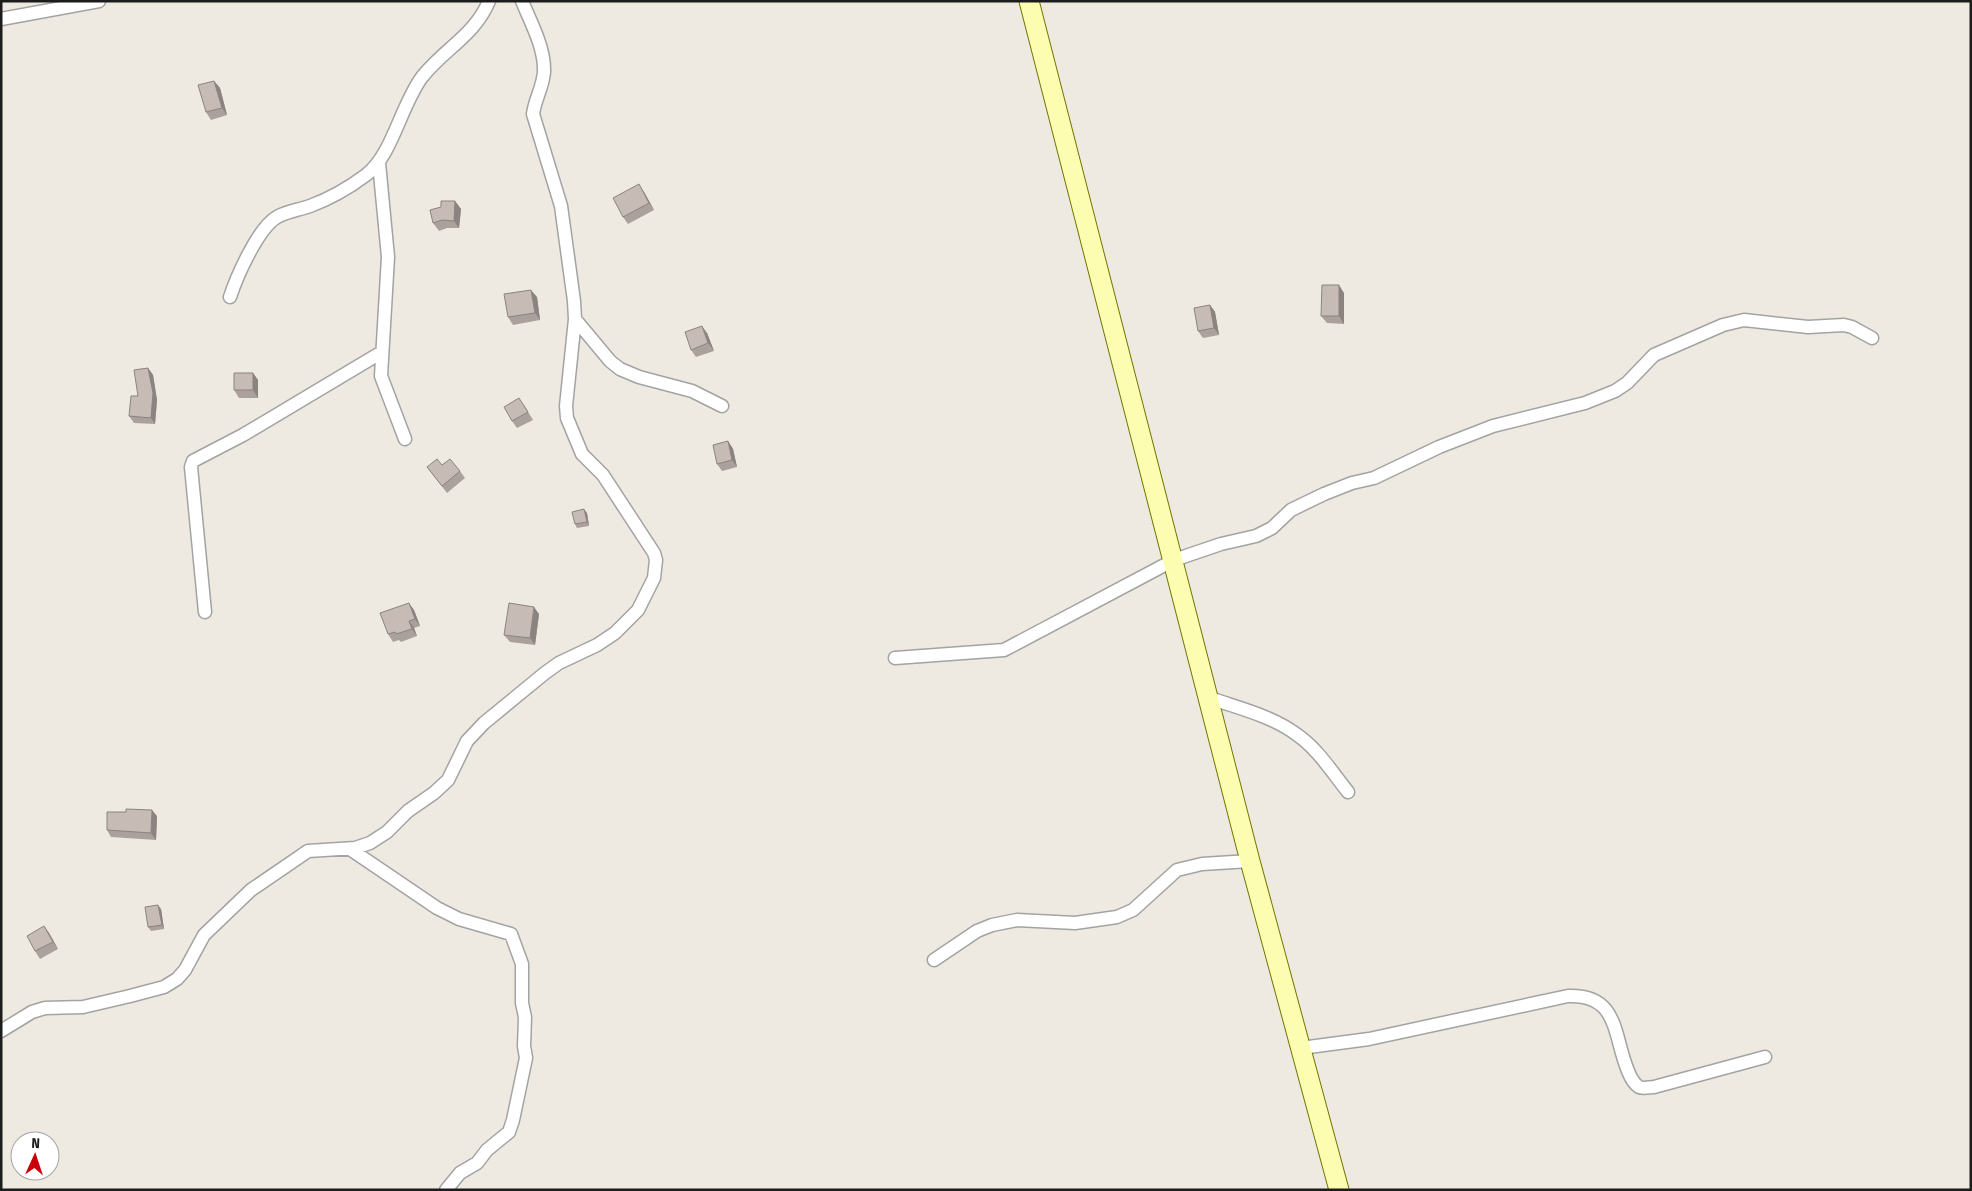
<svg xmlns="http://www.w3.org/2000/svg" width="1972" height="1191" viewBox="0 0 1972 1191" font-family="'Fira Sans Condensed',sans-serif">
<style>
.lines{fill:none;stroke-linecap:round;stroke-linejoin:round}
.street-casing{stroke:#a3a3a3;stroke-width:15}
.secondary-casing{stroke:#707700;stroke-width:21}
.street{stroke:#fff;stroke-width:12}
.secondary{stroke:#fdfdb1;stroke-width:19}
.wall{fill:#aaa19c}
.shaded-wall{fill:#8b837f}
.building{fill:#c6bbb5;stroke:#8b837f}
</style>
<rect width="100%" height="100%" fill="#efeae1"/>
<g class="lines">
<!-- street casing -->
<g class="street-casing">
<path id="street" d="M1,19l98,-18
M379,163l9,94 -7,119 24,63
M230,297c7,-21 28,-69 47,-80 10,-6 22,-7 33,-11 19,-7 40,-19 56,-31 26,-19 35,-70 56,-98 22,-28 53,-42 67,-76
M575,319l35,42 10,8 19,8 53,14 30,15
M205,612l-14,-145 2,-6 50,-26 139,-83
M895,658l109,-8 170,-90 47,-16 35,-8 16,-8 19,-18 33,-16 28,-11 22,-5 65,-31 54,-21 92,-23 30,-12 12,-8 27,-28 69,-30 21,-5 64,7 36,-2 8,2 20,11
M1210,698c28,10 62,18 86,36 21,14 36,38 52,58
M350,849l87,59 22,11 52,15 11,30v39l3,14 -1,29 2,12 -13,62 -4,12 -22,18 -10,13 -17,10 -14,17
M934,960l43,-29 15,-6 25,-5 58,3 42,-6 16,-7 44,-40 25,-6 48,-3
M1,1031l31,-19 13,-4 38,-1 47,-11 34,-9 13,-8 8,-9 19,-35 47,-45 57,-39 47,-3 15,-5 17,-11 21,-21 26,-18 14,-13 19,-39 17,-18 61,-50 14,-10 38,-18 18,-12 23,-23 16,-32 2,-18 -2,-7 -51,-78 -21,-21 -15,-36 -1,-12 9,-87 -1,-18 -13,-95 -28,-92c2,-15 10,-27 11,-42 1,-24 -13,-49 -22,-71
M1301,1048l68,-9 199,-43c51,-2 45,39 60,75 2,5 6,13 11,16 4,2 11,0 15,0l111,-30"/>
</g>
<!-- secondary casing -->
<g class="secondary-casing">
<path id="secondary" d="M1029,1l221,860 89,329"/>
</g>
<!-- street -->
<use href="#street" class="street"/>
<!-- secondary -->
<use href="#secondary" class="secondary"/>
</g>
<!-- wall -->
<path class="wall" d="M214,81l6,7 7,27 -16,5 -5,-8z
M644,192l10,18 -26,14 -5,-7z
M455,201l6,8 -2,19h-12l-8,3 -6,-8z
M1344,293v31l-17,-1 -6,-7z
M537,297l3,23 -27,5 -5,-8z
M1210,305l5,7 4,23 -16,3 -5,-7z
M707,333l7,18 -18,6 -5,-7z
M148,368l5,7 4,25 -2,24 -21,-1 -5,-7 9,-20z
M253,373l5,7v18h-19l-5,-8z
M524,405l9,15 -16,8 -5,-7z
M728,441l5,8 4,18 -15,4 -5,-7z
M442,465l18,6 5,7 -18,15 -20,-26z
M587,513l2,13 -12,2 -2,-4z
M414,610l6,16 -6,2 3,8 -16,6 -2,-2 -6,2 -5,-8z
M539,614l-4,31 -25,-3 -6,-7z
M157,816l-1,24 -45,-3 -4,-7z
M161,909l3,20 -13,2 -3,-4z
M44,926l5,7 9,16 -18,10 -5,-8z"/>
<!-- shaded-wall -->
<path class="shaded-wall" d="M214,81l6,7 7,27 -5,-7z
M639,184l5,8 10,18 -5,-7z
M455,201l6,8 -2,19 -5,-7z
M1339,285l5,8v31l-5,-8z
M531,290l6,7 3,23 -5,-7z
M1210,305l5,7 4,23 -5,-7z
M702,326l5,7 7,18 -6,-8z
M148,368l5,7 4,25 -2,24 -4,-6z
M253,373l5,7v18l-5,-8z
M728,441l5,8 4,18 -5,-7z
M584,509l3,4 2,13 -2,-4z
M409,603l5,7 6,16 -5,-7z
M534,607l5,7 -4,31 -5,-7z
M409,621l5,7 3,8 -5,-7z
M152,810l5,6 -1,24 -5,-7z
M158,905l3,4 3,20 -2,-4z
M44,926l5,7 9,16 -5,-7z"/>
<!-- building -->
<path class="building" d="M214,81l8,27 -16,4 -8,-27z
M639,184l10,19 -26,14 -10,-19z
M441,201h14l-1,20 -12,-1 -9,3 -3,-13 11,-3z
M1322,285h17v31h-18z
M531,290l4,23 -27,4 -4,-23z
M1210,305l4,23 -16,3 -4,-23z
M702,326l6,17 -17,7 -6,-18z
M148,368l5,25 -2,25 -22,-2 2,-20h7l-4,-26z
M234,373h19v17h-19z
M519,398l9,14 -16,9 -8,-14z
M728,441l4,19 -15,4 -4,-19z
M437,459l5,6 8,-6 10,12 -18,15 -15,-19z
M584,509l3,13 -12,2 -3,-12z
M409,603l6,16 -6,2 3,8 -16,5 -1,-2 -7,2 -8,-21z
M509,603l25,4 -4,31 -26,-3z
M126,809l26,1 -1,23 -44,-3v-18h19z
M158,905l4,20 -14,2 -3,-20z
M44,926l9,16 -18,9 -8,-15z"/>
<!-- border -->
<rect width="1972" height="1191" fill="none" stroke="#1c1c1c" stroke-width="5"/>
<!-- north arrow -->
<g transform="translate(35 1156) rotate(3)"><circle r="24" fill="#ffffff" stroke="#a4a4a4"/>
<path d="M0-4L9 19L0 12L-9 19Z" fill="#c9000a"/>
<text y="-8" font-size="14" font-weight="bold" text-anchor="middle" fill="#1c1c1c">N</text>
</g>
</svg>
